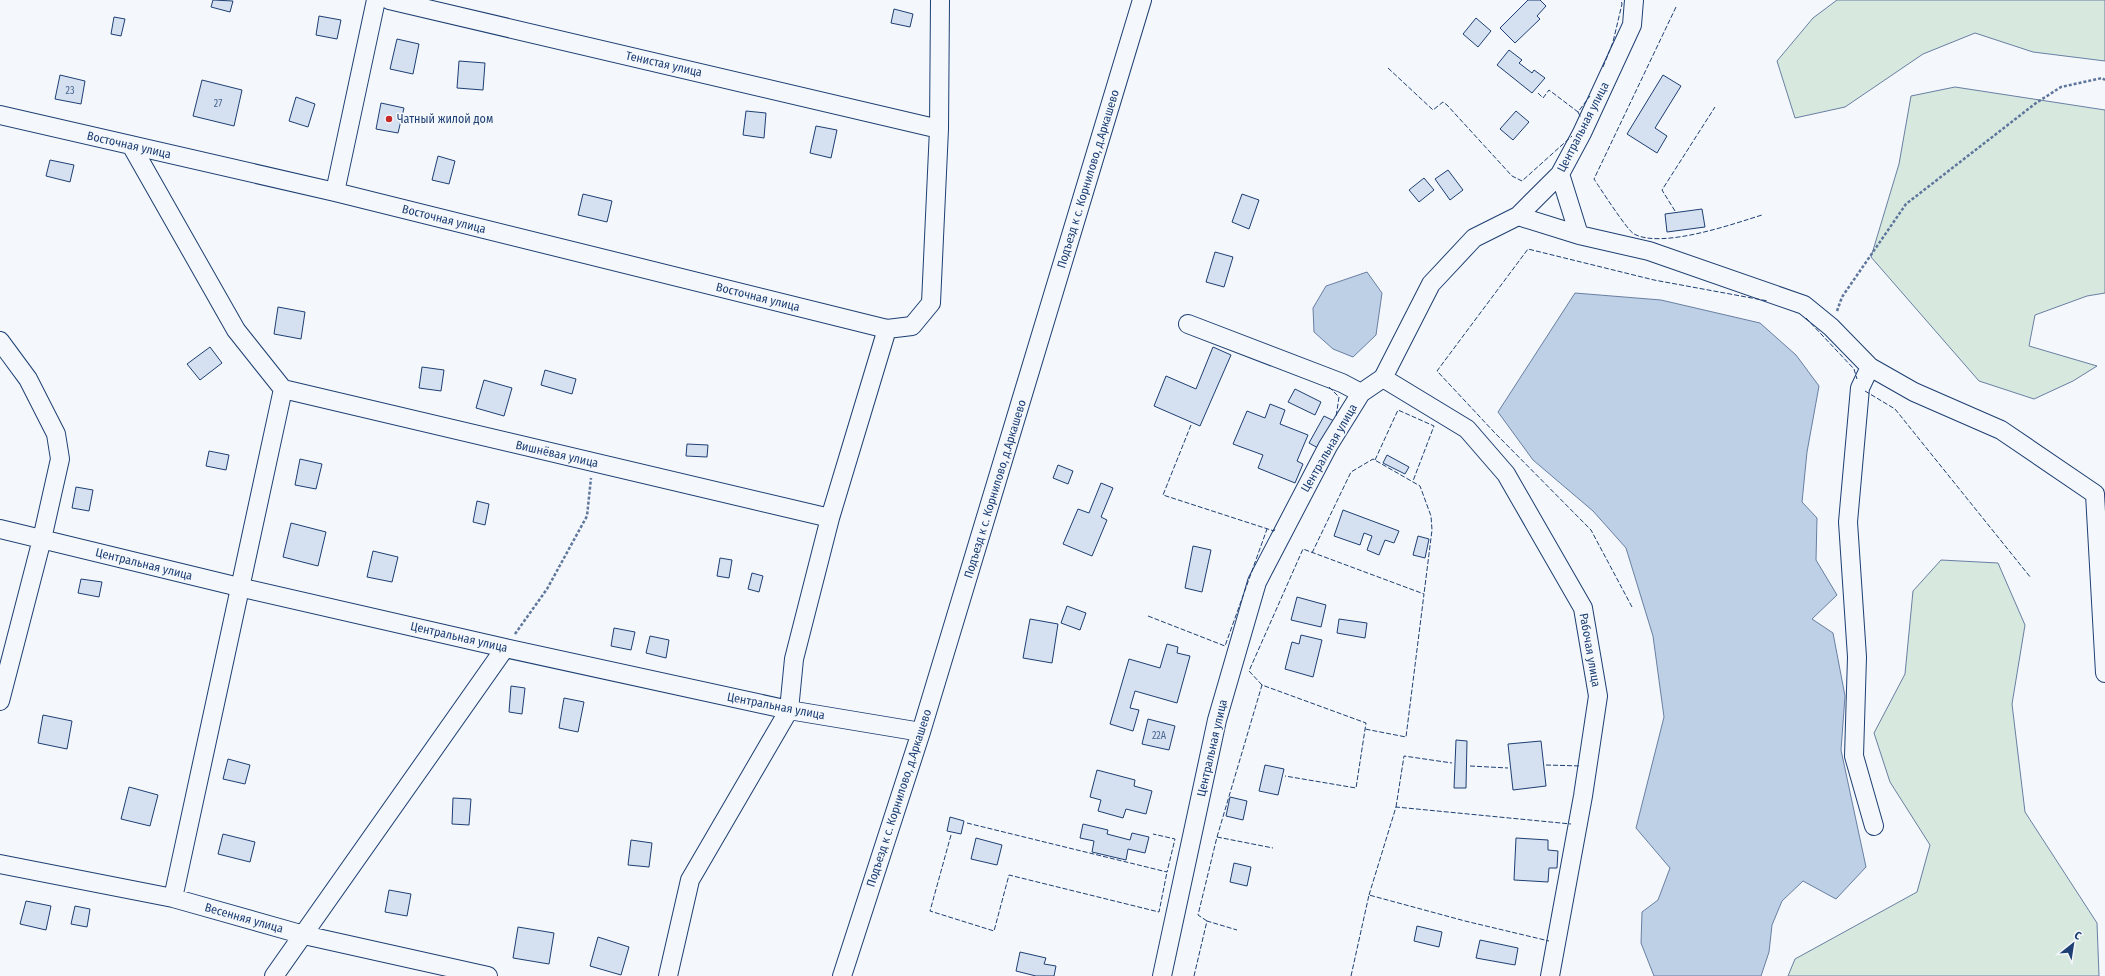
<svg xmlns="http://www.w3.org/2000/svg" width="2105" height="976" viewBox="0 0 2105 976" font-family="'Fira Sans Condensed',sans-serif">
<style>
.green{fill:#d7e8df;stroke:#687fa3}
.water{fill:#bed0e5;stroke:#687fa3}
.building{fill:#d5e0f0;stroke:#1d3f73}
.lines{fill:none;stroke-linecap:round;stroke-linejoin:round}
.minor-casing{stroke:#1d3f73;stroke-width:20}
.path{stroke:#5e769c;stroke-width:2.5;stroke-dasharray:3 2;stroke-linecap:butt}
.minor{stroke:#f4f7fb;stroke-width:18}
.fence{stroke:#1d3f73;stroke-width:1;stroke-dasharray:5 2;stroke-linecap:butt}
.poi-dot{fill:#c62828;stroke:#f4f7fb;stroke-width:1.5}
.labels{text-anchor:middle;stroke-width:3;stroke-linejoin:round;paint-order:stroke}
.number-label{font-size:10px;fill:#4b6792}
.street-label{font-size:12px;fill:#1d3f73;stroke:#f4f7fb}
.poi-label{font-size:12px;fill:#1d3f73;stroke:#f4f7fb;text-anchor:start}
</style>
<rect width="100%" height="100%" fill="#f4f7fb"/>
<!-- green -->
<path class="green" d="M1837,0h268v61l-72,-9 -58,-19 -52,21 -78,53 -50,11 -18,-57 36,-43z
M1955,87l150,23v183l-18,3 -52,19 -6,31 68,20 -24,15 -39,18 -55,-18 -108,-124 28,-93 12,-68z
M1941,560l57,3 27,62 -13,79 13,108 72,111 2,53h-311l7,-17 122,-67 13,-47 -40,-63 -16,-49 31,-59 8,-83z"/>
<!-- water -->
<path class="water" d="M1367,272l15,21 -6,42 -23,22 -20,-8 -19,-17 -1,-24 13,-22z
M1575,293l86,7 99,23 36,32 23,31 -12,66 -5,50 15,16 -1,42 21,35 -25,24 21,14 12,63 -4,54 25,117 -30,32 -33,-18 -21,20 -10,24 -3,27 -8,24h-107l-13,-33 1,-31 16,-12 12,-32 -34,-40 28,-111 -11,-81 -27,-88 -33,-37 -60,-51 -35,-48z"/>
<!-- building -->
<path class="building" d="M213,0l20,1 -3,11 -19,-5z
M1528,0h12l6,6 -9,10 3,3 -25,24 -15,-15z
M894,9l19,5 -3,13 -19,-4z
M319,16l22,4 -4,19 -21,-4z
M114,17l11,2 -4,17 -10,-2z
M1476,18l15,13 -13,16 -15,-13z
M397,39l22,5 -6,30 -23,-5z
M1509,50l13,10 -3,3 13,10 2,-3 11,8 -13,15 -35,-28z
M459,61l26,2 -2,27 -26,-2z
M60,75l25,6 -4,23 -26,-5z
M1663,75l18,11 -26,42 12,8 -10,17 -30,-19z
M202,80l40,10 -8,36 -41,-10z
M296,97l19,7 -7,23 -19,-6z
M381,103l23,5 -6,25 -22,-4z
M746,111l20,2 -2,25 -21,-3z
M1516,111l13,11 -16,18 -13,-11z
M816,126l21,4 -6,28 -21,-5z
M438,156l17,5 -6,23 -17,-4z
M50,160l24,5 -4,17 -24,-6z
M1448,170l15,20 -13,10 -15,-21z
M1424,178l10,12 -15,12 -10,-12z
M583,194l29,7 -5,21 -29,-7z
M1242,194l17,6 -10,29 -17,-7z
M1702,209l3,18 -38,5 -2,-18z
M1215,252l18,5 -9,30 -18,-5z
M278,307l27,5 -4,27 -27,-5z
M210,347l12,16 -22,17 -13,-16z
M1213,347l18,8 -31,71 -46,-20 12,-30 30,13z
M422,367l22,3 -3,21 -22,-3z
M545,370l31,9 -4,15 -31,-9z
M484,380l28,8 -8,28 -28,-8z
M1295,389l26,13 -6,13 -27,-13z
M1270,404l15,6 -5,14 28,11 -11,26 6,3 -8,19 -37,-15 5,-13 -30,-11 14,-33 18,7z
M1324,416l10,5 -16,27 -9,-5z
M687,444l21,1 -1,12 -21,-1z
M209,451l20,4 -3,15 -20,-4z
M1387,455l22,12 -4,7 -22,-11z
M300,459l22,5 -6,25 -21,-4z
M1058,465l15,6 -5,13 -15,-6z
M1101,483l12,5 -12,29 6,3 -15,36 -29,-12 15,-35 11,4z
M76,487l17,3 -4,21 -17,-3z
M477,501l12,3 -4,21 -12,-3z
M1343,510l56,21 -5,12 -9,-3 -6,15 -12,-5 5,-14 -8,-3 -4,12 -26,-9z
M291,523l35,9 -8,34 -35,-9z
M1418,536l11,3 -4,19 -12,-3z
M1193,546l18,4 -9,42 -17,-4z
M373,551l25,6 -6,25 -25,-5z
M720,558l12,2 -3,18 -12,-2z
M752,573l11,3 -4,16 -11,-3z
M81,579l21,3 -3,15 -21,-4z
M1297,597l29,8 -5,22 -30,-7z
M1067,606l19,7 -6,17 -19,-7z
M1030,619l28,5 -6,39 -29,-5z
M1339,619l28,4 -2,15 -28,-5z
M614,628l21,4 -4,18 -20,-4z
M1301,635l21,5 -9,37 -28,-8 7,-27 7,2z
M650,636l19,4 -3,18 -20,-5z
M1167,644l11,3 -1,6 13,3 -13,47 -42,-12 -5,17 9,2 -6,21 -23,-7 19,-65 31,9z
M511,686l14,2 -3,26 -13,-2z
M564,698l20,4 -6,30 -19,-4z
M43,715l29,6 -5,28 -29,-6z
M1148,719l27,7 -6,24 -27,-6z
M1456,740l11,1 -1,47h-12z
M1541,741l5,45 -33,4 -5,-46z
M228,759l22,6 -5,19 -22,-5z
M1265,765l19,4 -6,26 -19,-4z
M1097,770l38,10 -1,6 18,5 -6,23 -20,-5 -3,9 -25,-7 3,-11 -11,-3z
M129,787l29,8 -8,31 -29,-7z
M1230,797l17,4 -4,19 -17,-4z
M453,798l18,1 -2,26 -17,-1z
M950,817l14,4 -3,13 -14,-3z
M1083,824l25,6 -1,4 23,6 2,-7 17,4 -4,16 -17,-4 -2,11 -34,-8 2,-11 -14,-3z
M223,834l32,8 -5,20 -32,-8z
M976,838l26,7 -5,20 -26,-6z
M1516,838l32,2v10l10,1 -1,17h-8l-1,14 -34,-2z
M631,840l21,3 -3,24 -21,-2z
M1234,863l17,4 -4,19 -17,-4z
M389,890l22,4 -4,22 -22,-4z
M26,901l25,5 -5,24 -26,-6z
M75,906l15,3 -3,18 -16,-3z
M1417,926l25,6 -3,15 -25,-6z
M518,927l36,6 -5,31 -36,-6z
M598,937l31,10 -8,28 -31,-9z
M1480,940l38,8 -3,17 -39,-7z
M1020,952l26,6 -2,6 12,2 -2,10h-18l-20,-5z"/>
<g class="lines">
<!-- minor casing -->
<g class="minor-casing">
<path id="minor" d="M389,0l550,129
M0,115l335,77 552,137
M131,145l105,185 47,59 -110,509
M1560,174l19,61
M335,192l41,-192
M1518,216l61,19 70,16 155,54 27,22 39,40 44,25 87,38 94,64
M1188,324l154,59 19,10
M0,341l28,38 28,55 4,25 -18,80 -42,162
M1870,367l-10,21 -12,134 9,135 -3,99 20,70
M1383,378l84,51 39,45 77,134 15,88 -15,100 -33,180
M283,389l547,129
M2095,494l10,179
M0,529l239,58 266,61 284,62 132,22
M0,864l173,34 131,37 184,41
M274,976l231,-328
M668,976l22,-96 99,-170 5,-51 36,-141 57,-189 25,-3 19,-23 8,-174 1,-129
M842,976l79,-244 221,-732
M1162,976l55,-256 40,-138 71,-136 33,-53 22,-15 48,-94 43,-46 44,-22 42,-42 22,-41 50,-108 2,-25"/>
</g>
<!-- path -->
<path class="path" d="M1837,311l5,-14 64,-93 130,-101 25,-16 41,-9 3,2
M515,634l32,-45 40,-73 4,-38"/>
<!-- minor -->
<use href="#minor" class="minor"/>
<!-- fence -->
<path class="fence" d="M1676,7l-82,172c6,9 33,51 40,55 28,15 99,-10 128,-19
M1603,67l10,-25 9,-38 -1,-4
M1388,68l45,42 10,-8 4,3 65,71 10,5 50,-45
M1538,93l5,5 6,-8 29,22 12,-16
M1578,112l3,6
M1675,211l-13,-21 53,-83
M1806,318l48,51 3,10
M1329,387l10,10 -3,20
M1865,391l30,18 136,169
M1191,425l-28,70 111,36 1,-2
M1375,460l23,-50 36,16 -21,55
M1312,553l39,-81 22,-13 47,27 11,30 1,14 -8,64
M1632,607l-41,-77 -97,-98 -57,-61 91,-122 126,31 114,21
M1148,616l77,30 42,-117
M1262,685l-13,-14 54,-122 121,45 -18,143 -41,-8
M1546,765l35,1
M1470,766l38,2
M1396,807l8,-51 48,7
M967,823l200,49 8,-33 -22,-5
M951,835l-21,76 64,20 15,-56 150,37 8,-40
M1217,837l45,-152 104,38 -10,65 -71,-12
M1369,895l27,-88 175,17
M1207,921l-9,-6 19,-78 56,11
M1194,976l13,-55 30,9
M1351,976l18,-81 96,26 84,20"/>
</g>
<!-- markers -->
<circle class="poi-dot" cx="389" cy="119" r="4"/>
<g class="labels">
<!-- number labels -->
<g class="number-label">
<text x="70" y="94">23</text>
<text x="218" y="107">27</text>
<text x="1159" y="739">22А</text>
</g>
<!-- street labels -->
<g class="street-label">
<text transform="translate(664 64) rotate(13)" y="4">Тенистая улица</text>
<text transform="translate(1583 127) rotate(-63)" y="4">Центральная улица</text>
<text transform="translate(129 145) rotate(13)" y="4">Восточная улица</text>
<text transform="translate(1088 179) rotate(-73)" y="4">Подъезд к с. Корнилово, д.Аркашево</text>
<text transform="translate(444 219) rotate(14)" y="4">Восточная улица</text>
<text transform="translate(758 297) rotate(14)" y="4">Восточная улица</text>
<text transform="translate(1329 448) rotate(-60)" y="4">Центральная улица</text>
<text transform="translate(557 454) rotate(13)" y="4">Вишнёвая улица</text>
<text transform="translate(995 489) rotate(-73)" y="4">Подъезд к с. Корнилово, д.Аркашево</text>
<text transform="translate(144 564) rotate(14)" y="4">Центральная улица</text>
<text transform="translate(459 637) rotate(13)" y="4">Центральная улица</text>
<text transform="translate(1590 650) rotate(80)" y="4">Рабочая улица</text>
<text transform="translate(776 706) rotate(11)" y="4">Центральная улица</text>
<text transform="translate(1212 748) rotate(-77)" y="4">Центральная улица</text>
<text transform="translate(899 798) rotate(-72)" y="4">Подъезд к с. Корнилово, д.Аркашево</text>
<text transform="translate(244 918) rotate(16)" y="4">Весенняя улица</text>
</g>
<!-- poi labels -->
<g class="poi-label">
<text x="397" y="123">Чатный жилой дом</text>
</g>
</g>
<!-- north arrow -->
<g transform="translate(2073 944) rotate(30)" stroke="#f4f7fb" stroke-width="3" paint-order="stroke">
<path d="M0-3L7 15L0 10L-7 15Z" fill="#1d3f73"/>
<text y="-6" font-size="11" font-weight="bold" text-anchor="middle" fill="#1d3f73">С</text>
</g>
</svg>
